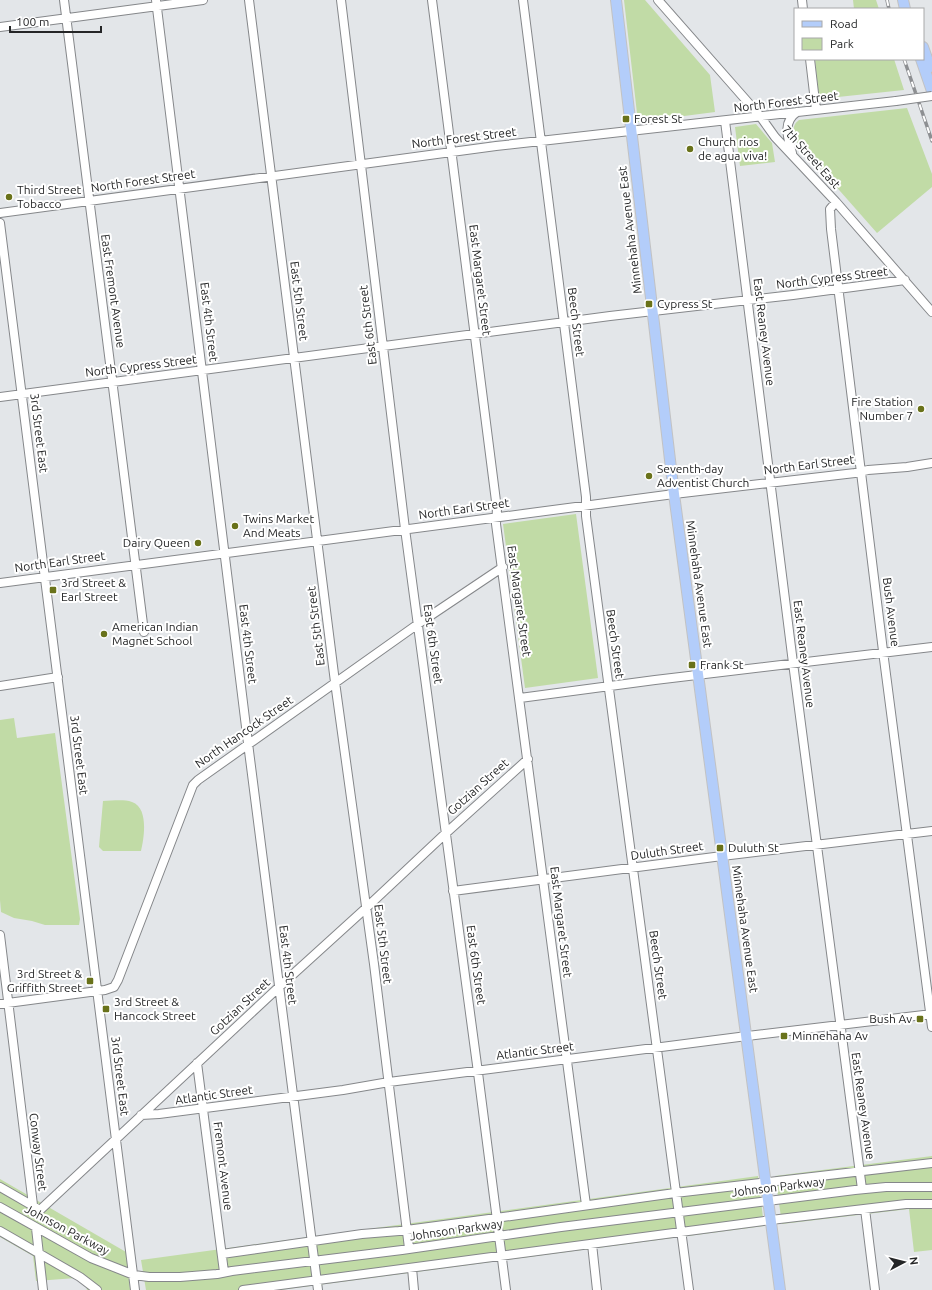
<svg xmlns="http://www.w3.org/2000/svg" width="932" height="1290" viewBox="0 0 932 1290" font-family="Ubuntu,sans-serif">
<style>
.green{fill:#c1dba6}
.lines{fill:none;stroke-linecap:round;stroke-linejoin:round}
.minor-casing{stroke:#85878a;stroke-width:10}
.major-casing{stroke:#c2c2c3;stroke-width:12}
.minor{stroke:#fff;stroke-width:8}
.major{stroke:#b3cdfa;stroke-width:10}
.rail-casing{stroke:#8d8f92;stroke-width:3.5}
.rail{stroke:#fff;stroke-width:2;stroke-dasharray:6;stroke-linecap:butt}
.minor-bridge-casing{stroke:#85878a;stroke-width:10;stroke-linecap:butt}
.minor-bridge{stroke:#fff;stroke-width:8}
.poi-dot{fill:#69721a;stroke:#fff;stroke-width:1.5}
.labels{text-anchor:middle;stroke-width:4;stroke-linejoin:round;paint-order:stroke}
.street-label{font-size:12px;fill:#252627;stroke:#fff}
.poi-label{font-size:12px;fill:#252627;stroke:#fff;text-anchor:start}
</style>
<rect width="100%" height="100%" fill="#e3e6e9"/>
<!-- green -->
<path class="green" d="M624,0h21l65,75 5,37 -77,10z
M853,0h23l3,9h-25z
M815,59h79l10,31 -85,9z
M907,108l25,66v13l-55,46 -82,-93c-2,-8 -3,-15 4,-20z
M756,124l16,19 3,19 -35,4 -5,-39z
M576,514l22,164 -73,10 -22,-164z
M14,718l3,20 38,-5 25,186 -1,6h-34l-13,-4 -18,-3 -13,-6 -1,-12v-180z
M103,801c9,0 20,-2 29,1 17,6 12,36 9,49h-38l-4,-4z
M932,1156v94l-18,2 -5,-43 -127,15 -7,-48z
M758,1176l6,50 -484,64h-134l-5,-30z
M0,1179l126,73 4,38h-43l-1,-4 -10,-8 -40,3 -3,-25 -33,-19z"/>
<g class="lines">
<!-- minor casing -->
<g class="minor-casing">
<path id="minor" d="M64,0l80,632
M156,0l93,751 69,539
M249,0l86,682 39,282 35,284
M341,0l64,529 72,536 29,225
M432,0l65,509 -1,15 90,681
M523,0l63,497v19l103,774
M658,0l102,116 15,21 61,65 96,110
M802,0l1,9
M0,27l203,-27
M810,59l6,51
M725,121l68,542 69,526
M792,153c-4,-15 -10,-31 5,-41
M836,202l-6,7 1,20 53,430 48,368
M0,213l496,-67 400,-45
M0,223l135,1067
M0,397l610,-81 183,-21 112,-15
M0,583l674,-89 181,-21 13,-3 39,-3 25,-4
M0,686l58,-9
M520,698l135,-18 277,-33
M453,891l269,-35 210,-25
M0,935l33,270
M0,1004l105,-14 9,-3 4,-7 75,-195 5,-5 220,-156 85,-57
M197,1063l27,209
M141,1115l18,-1 184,-24 46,-8 350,-45 193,-23
M0,1187l40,23 239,-223 87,-79 80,-75 82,-74
M0,1207l91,51 43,17 15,2h31l37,-3 15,-3 170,-21 159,-23 294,-37 31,-3h46
M865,1209l10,81
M36,1228l7,62
M0,1231l80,46 17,13
M592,1244l5,46
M222,1254l140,-20 37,-3 90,-12 186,-26 257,-30
M412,1268l2,22
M243,1290l528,-70 135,-16h26"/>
</g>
<!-- major casing -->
<g class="major-casing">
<path id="major" d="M616,0l58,494 106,796
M903,0l2,9
M923,47l7,20
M921,59l11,32"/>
</g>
<!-- minor -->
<use href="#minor" class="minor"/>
<!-- major -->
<use href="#major" class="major"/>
<!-- rail casing -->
<g class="rail-casing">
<path id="rail" d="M887,0l2,9
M904,59l28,82"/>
</g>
<!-- rail -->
<use href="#rail" class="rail"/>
<!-- minor-bridge casing -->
<g class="minor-bridge-casing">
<path id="minor-bridge" d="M896,101l36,-5"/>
</g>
<!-- minor-bridge -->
<use href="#minor-bridge" class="minor-bridge"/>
</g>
<!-- markers -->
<g class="poi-dot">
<rect x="622" y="115" width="8" height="8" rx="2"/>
<circle cx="690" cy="149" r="4"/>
<circle cx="9" cy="197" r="4"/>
<rect x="645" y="300" width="8" height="8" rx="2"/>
<circle cx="921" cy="409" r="4"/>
<circle cx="649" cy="476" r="4"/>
<circle cx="235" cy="526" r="4"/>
<circle cx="198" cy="543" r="4"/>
<rect x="49" y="586" width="8" height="8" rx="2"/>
<circle cx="104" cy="634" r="4"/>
<rect x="688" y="661" width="8" height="8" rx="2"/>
<rect x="716" y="844" width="8" height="8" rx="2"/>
<rect x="86" y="977" width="8" height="8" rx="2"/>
<rect x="102" y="1005" width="8" height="8" rx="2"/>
<rect x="916" y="1015" width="8" height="8" rx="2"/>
<rect x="780" y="1032" width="8" height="8" rx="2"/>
</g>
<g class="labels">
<!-- street labels -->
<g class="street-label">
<text transform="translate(786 102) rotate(-7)" y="4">North Forest Street</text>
<text transform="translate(464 138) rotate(-7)" y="4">North Forest Street</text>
<text transform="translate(811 157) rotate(48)" y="4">7th Street East</text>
<text transform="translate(143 181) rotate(-8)" y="4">North Forest Street</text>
<text transform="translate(630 230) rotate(-97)" y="4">Minnehaha Avenue East</text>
<text transform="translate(832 278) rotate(-7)" y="4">North Cypress Street</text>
<text transform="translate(480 280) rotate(83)" y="4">East Margaret Street</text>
<text transform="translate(113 291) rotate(82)" y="4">East Fremont Avenue</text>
<text transform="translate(299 301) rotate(83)" y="4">East 5th Street</text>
<text transform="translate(209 322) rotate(83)" y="4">East 4th Street</text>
<text transform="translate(576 322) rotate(83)" y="4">Beech Street</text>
<text transform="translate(368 325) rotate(-97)" y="4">East 6th Street</text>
<text transform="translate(764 332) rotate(83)" y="4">East Reaney Avenue</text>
<text transform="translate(141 366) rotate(-7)" y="4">North Cypress Street</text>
<text transform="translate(39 433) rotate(83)" y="4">3rd Street East</text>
<text transform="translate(809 465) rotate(-7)" y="4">North Earl Street</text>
<text transform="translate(464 509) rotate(-8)" y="4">North Earl Street</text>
<text transform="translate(60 562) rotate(-8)" y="4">North Earl Street</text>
<text transform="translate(699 584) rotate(82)" y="4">Minnehaha Avenue East</text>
<text transform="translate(519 601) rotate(82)" y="4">East Margaret Street</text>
<text transform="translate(891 612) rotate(83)" y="4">Bush Avenue</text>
<text transform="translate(316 626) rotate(-97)" y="4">East 5th Street</text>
<text transform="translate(248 644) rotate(83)" y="4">East 4th Street</text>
<text transform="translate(433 644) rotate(82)" y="4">East 6th Street</text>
<text transform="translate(615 644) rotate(82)" y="4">Beech Street</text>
<text transform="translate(804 654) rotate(83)" y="4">East Reaney Avenue</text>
<text transform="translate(244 732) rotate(-35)" y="4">North Hancock Street</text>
<text transform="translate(79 755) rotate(83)" y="4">3rd Street East</text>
<text transform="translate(478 787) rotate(-42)" y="4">Gotzian Street</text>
<text transform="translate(667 851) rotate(-8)" y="4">Duluth Street</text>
<text transform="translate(561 922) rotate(83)" y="4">East Margaret Street</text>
<text transform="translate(745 929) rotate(82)" y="4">Minnehaha Avenue East</text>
<text transform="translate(383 944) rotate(83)" y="4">East 5th Street</text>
<text transform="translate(288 965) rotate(83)" y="4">East 4th Street</text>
<text transform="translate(476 965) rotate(82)" y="4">East 6th Street</text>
<text transform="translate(658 965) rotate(82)" y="4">Beech Street</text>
<text transform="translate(240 1007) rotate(-43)" y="4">Gotzian Street</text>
<text transform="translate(535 1051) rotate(-7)" y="4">Atlantic Street</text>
<text transform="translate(120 1076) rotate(83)" y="4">3rd Street East</text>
<text transform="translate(214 1095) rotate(-8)" y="4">Atlantic Street</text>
<text transform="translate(863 1106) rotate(82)" y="4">East Reaney Avenue</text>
<text transform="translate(38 1152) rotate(83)" y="4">Conway Street</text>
<text transform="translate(223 1166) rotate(83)" y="4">Fremont Avenue</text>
<text transform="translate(778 1187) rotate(-7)" y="4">Johnson Parkway</text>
<text transform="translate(67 1230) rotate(28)" y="4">Johnson Parkway</text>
<text transform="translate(456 1230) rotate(-8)" y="4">Johnson Parkway</text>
</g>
<!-- poi labels -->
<g class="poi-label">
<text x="634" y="123">Forest St</text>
<text x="698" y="146">Church rios<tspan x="698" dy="14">de agua viva!</tspan></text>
<text x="17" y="194">Third Street<tspan x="17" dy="14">Tobacco</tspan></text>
<text x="657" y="308">Cypress St</text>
<text x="913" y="406" text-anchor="end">Fire Station<tspan x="913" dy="14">Number 7</tspan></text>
<text x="657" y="473">Seventh-day<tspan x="657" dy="14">Adventist Church</tspan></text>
<text x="243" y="523">Twins Market<tspan x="243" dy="14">And Meats</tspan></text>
<text x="190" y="547" text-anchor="end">Dairy Queen</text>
<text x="61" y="587">3rd Street &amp;<tspan x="61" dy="14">Earl Street</tspan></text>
<text x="112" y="631">American Indian<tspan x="112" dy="14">Magnet School</tspan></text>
<text x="700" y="669">Frank St</text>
<text x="728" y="852">Duluth St</text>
<text x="82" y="978" text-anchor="end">3rd Street &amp;<tspan x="82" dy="14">Griffith Street</tspan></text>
<text x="114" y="1006">3rd Street &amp;<tspan x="114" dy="14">Hancock Street</tspan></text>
<text x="912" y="1023" text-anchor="end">Bush Av</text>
<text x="792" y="1040">Minnehaha Av</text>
</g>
</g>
<!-- legend -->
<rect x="794" y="8" width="130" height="52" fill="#ffffff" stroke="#a8a8a9"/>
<rect x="802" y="21" width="20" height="6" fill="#b3cdfa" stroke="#a8a8a9"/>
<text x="830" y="28" font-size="12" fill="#252627">Road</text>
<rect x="802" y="38" width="20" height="12" fill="#c1dba6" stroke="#a8a8a9"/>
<text x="830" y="48" font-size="12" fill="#252627">Park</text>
<!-- north arrow -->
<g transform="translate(904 1262) rotate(83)" stroke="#ffffff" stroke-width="3" paint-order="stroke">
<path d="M0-3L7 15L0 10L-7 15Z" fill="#252627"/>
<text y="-6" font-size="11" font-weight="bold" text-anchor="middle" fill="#252627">N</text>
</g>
<!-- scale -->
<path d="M10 26v6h91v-6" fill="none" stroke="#252627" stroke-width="2"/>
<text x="16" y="26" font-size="12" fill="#252627" stroke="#ffffff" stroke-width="3" paint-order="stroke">100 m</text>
</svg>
